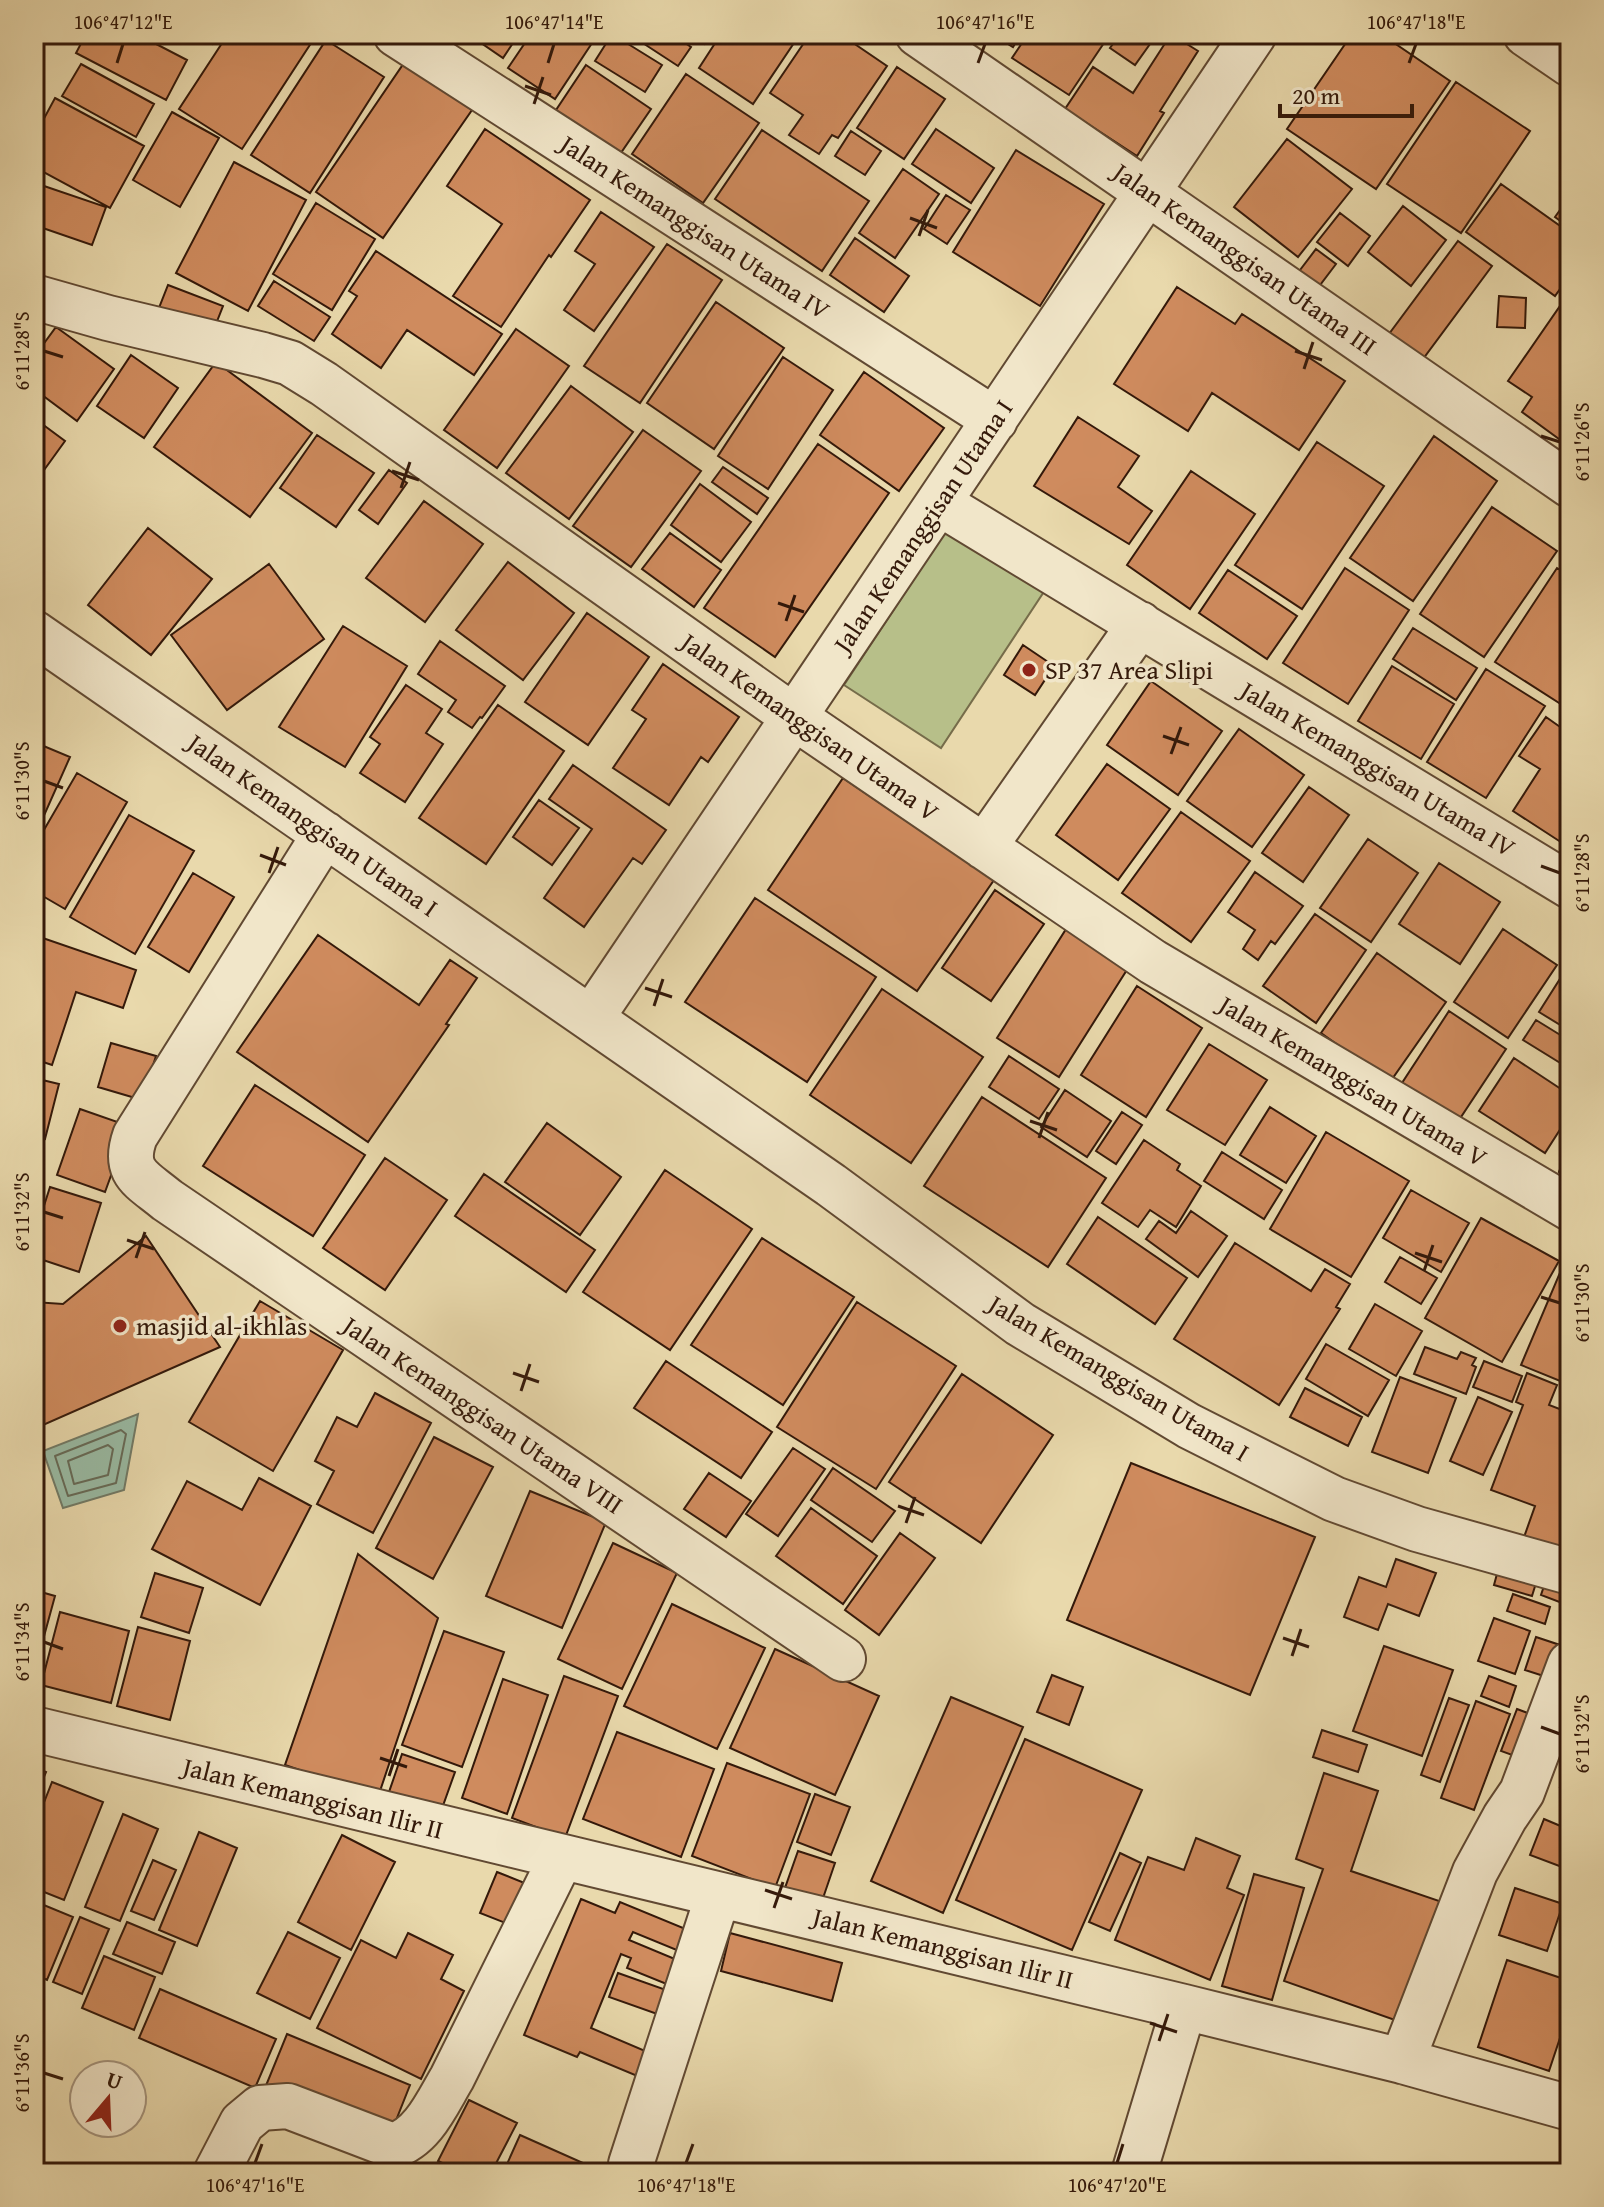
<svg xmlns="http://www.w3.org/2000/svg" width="1604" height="2207" viewBox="0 0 1604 2207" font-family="'Gentium Book Plus',serif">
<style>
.green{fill:#b7bf89;stroke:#766c4a;stroke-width:2}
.water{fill:#99bba4;stroke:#717a66;stroke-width:2}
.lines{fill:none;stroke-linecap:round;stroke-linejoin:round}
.shore{stroke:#666a57;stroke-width:2}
.building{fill:#cf8b5e;stroke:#34190a;stroke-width:2}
.minor-casing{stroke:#614932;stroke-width:48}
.minor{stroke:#f1e6c9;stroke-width:44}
.ticks{fill:none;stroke:#34190a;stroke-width:3}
.poi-dot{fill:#8f2418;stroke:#f1e6c9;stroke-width:3}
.labels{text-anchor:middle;stroke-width:7;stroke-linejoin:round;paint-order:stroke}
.street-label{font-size:26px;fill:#34190a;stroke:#f1e6c9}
.poi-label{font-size:26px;fill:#34190a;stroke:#f1e6c9;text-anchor:start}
.neatline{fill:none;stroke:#34190a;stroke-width:3}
.ticks-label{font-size:20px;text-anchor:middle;fill:#34190a}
</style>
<rect width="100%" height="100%" fill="#e9d9ac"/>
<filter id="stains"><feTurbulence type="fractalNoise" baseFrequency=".0025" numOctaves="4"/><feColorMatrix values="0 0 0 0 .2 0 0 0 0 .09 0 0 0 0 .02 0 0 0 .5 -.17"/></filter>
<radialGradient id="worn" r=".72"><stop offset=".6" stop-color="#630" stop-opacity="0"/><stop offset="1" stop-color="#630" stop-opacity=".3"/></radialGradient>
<!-- green -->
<path class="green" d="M957,514l96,64 -112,170 -97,-63z"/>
<!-- water -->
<path class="water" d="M138,1414l-14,76 -61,18 -20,-57z"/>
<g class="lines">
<!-- shore -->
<path class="shore" d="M121,1430l5,4 -10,49 -48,13 -13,-40z
M108,1445l5,4 -5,26 -34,9 -6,-23z"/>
</g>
<!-- building -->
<path class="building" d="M86,34h51l50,26 -21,40 -90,-47z
M195,34h23l-6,10z
M228,34h89l-75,115 -63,-40z
M468,34h51l-16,24z
M531,34h67l-43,65 -47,-31z
M612,34l50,31 -17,27 -50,-31z
M629,34h43l19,13 -13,19z
M688,34h23l-7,10z
M721,34h79l-47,70 -54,-36z
M810,34h30l47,32 -49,72 -6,-3 -13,19 -30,-19 14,-20 -33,-22z
M992,34h29l-8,13z
M1028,34h82l-41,61 -57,-37z
M1120,34h15l15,10 -15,21 -25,-17z
M1171,34l27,17 -38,60 4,2 -27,43 -72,-47 28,-42 40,26z
M1352,34h29l69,47 -74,108 -89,-60z
M326,40l58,37 -74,116 -59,-38z
M404,63l68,47 -89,128 -67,-46z
M81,64l73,40 -18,33 -74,-41z
M586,65l65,44 -35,51 -64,-44z
M897,67l48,32 -41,60 -47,-31z
M686,74l73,49 -56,80 -71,-49z
M1456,82l74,49 -69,102 -74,-49z
M55,98l89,48 -34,62 -76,-41v-30z
M172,112l47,26 -39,69 -47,-27z
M485,129l105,71 -39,57 -2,-2 -48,72 -48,-31 49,-72 -55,-38z
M936,129l58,39 -23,35 -59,-39z
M762,130l107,71 -47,70 -107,-72z
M851,131l30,20 -16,24 -30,-19z
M1287,139l65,50 -54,68 -64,-50z
M1016,150l88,54 -64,102 -87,-54z
M234,162l72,38 -58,111 -72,-38z
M903,169l36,25 -44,64 -36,-25z
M1501,184l69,49v42l-15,21 -89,-64z
M44,186l62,21 -14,38 -58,-20v-11z
M946,195l24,15 -23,34 -23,-15z
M1570,196v32l-15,-11z
M316,203l59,36 -43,71 -59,-36z
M1403,206l43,34 -35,46 -43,-34z
M601,212l53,35 -60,84 -30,-21 31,-46 -20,-13z
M1340,213l30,23 -22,30 -31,-24z
M855,238l54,38 -25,36 -54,-37z
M1458,241l34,25 -72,97 -34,-25z
M667,244l55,36 -82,123 -56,-37z
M1316,249l20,15 -19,25 -20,-15z
M376,251l126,83 -28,41 -67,-45 -26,38 -49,-34 25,-38 -8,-5z
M274,281l56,36 -16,24 -56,-35z
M168,285l55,21 -11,28 -55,-21z
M1177,287l58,37 7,-10 103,67 -46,69 -87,-57 -24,38 -74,-47z
M1499,296l27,2 -1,30 -28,-1z
M716,302l68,46 -70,101 -67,-46z
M1560,306l10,7v134l-48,-35 10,-15 -24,-16z
M56,327l58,42 -37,52 -43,-32v-32z
M516,329l53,37 -72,102 -53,-38z
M131,355l47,33 -34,50 -47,-32z
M783,357l50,33 -65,99 -50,-33z
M216,362l96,71 -62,84 -96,-70z
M864,372l80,56 -45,63 -79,-56z
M571,386l62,46 -64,87 -63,-46z
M1078,417l61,39 -21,31 34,24 -23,33 -95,-58z
M34,418l31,23 -31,43z
M643,430l58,41 -70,96 -58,-41z
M317,435l57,38 -38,54 -56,-39z
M1434,436l63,45 -84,120 -63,-43z
M1317,442l67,44 -82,123 -67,-44z
M818,444l71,49 -114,164 -71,-49z
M723,467l45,31 -11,16 -45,-32z
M389,470l18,13 -29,41 -19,-14z
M1191,471l64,43 -65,95 -63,-44z
M700,484l51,38 -30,40 -50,-37z
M424,501l59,43 -58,78 -59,-44z
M1492,507l65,44 -73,106 -64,-43z
M148,528l64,51 -61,76 -63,-50z
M670,533l51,37 -27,37 -52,-38z
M508,562l66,51 -51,67 -67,-50z
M269,564l55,75 -97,71 -56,-75z
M1345,568l64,42 -61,94 -65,-41z
M1557,568l13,8v134l-75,-48z
M1228,570l69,46 -30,43 -68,-46z
M587,613l62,44 -61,88 -63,-43z
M343,626l64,40 -62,101 -66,-40z
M1413,628l64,40 -21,32 -63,-41z
M440,641l65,45 -23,32 -2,-1 -8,11 -24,-16 8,-12 -38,-26z
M1023,645l31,21 -19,29 -31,-20z
M663,664l76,53 -31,45 -7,-5 -32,48 -56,-37 33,-49 -14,-9z
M1392,666l62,38 -33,55 -63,-38z
M1486,669l59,37 -59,92 -59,-36z
M1151,681l71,50 -44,64 -71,-50z
M406,685l36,24 -16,24 17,11 -38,58 -45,-29 20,-29 -10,-7z
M498,705l66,46 -78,113 -67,-46z
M1546,717l24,17v114l-57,-37 27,-42 -21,-13z
M1239,729l65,46 -52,72 -65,-46z
M34,742l36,15 -28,63 -8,-3z
M1107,764l63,45 -52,71 -62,-45z
M573,765l93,65 -24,34 -9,-6 -49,69 -40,-29 48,-69 -43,-30z
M77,773l50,29 -62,107 -31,-18v-44z
M843,778l151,102 -77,111 -149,-101z
M1309,787l40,28 -46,67 -41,-29z
M539,800l40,28 -27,37 -39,-28z
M1181,812l69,49 -59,81 -69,-49z
M129,815l65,36 -59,103 -65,-37z
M1368,839l50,34 -47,69 -51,-34z
M1439,863l61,39 -40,62 -61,-40z
M1255,872l48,34 -28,38 -4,-3 -13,19 -15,-11 12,-19 -27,-18z
M193,873l41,24 -45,75 -41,-25z
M995,890l49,34 -53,77 -49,-33z
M755,898l121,79 -69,105 -122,-80z
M1315,914l51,36 -50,73 -53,-37z
M1068,926l62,39 -71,112 -62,-39z
M1503,929l54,36 -49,73 -54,-36z
M34,935l102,35 -13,38 -47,-16 -24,73 -18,-6z
M318,935l101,70 31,-45 27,18 -31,46 3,1 -81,117 -131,-90z
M1377,953l69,49 -56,80 -69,-49z
M1570,963v68l-31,-19z
M1137,986l65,42 -56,89 -65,-42z
M882,989l101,68 -72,106 -101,-68z
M1449,1011l57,38 -49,74 -57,-37z
M1536,1020l34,21v28l-47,-29z
M111,1043l45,13 -14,44 -44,-13z
M1209,1044l58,36 -42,65 -58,-35z
M1009,1056l50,33 -20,30 -50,-32z
M1514,1058l56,37v19l-25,39 -66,-42z
M34,1078l25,6 -14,55 -11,-3z
M255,1085l110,70 -52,81 -110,-70z
M1065,1090l46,31 -24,36 -46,-30z
M982,1097l124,81 -58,89 -124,-81z
M1270,1107l46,29 -30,47 -46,-28z
M80,1109l49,17 -24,66 -48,-17z
M1122,1112l20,13 -26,39 -20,-13z
M547,1123l74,54 -41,58 -75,-53z
M1326,1132l83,49 -58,96 -81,-48z
M1144,1140l36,24 -3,6 24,16 -25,41 -26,-17 -12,17 -36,-24z
M1569,1146h1v30l-11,-4z
M1222,1152l60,38 -18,29 -60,-38z
M385,1158l62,42 -62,90 -62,-42z
M665,1170l87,59 -82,121 -87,-58z
M484,1174l111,76 -29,42 -111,-76z
M50,1187l51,16 -22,69 -45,-15v-20z
M1411,1190l58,33 -28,49 -58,-34z
M1191,1211l36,25 -29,41 -52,-38 13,-18 17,12z
M1098,1217l89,61 -32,46 -88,-60z
M1481,1218l78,43 -57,101 -77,-44z
M146,1236l74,111 -186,82v-127l29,2z
M762,1238l92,59 -71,108 -92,-60z
M1235,1243l76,48 14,-22 25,15 -14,23 4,2 -61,96 -105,-66z
M1570,1249v136l-49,-20z
M1400,1257l37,21 -16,26 -36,-22z
M260,1301l83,49 -70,121 -84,-49z
M857,1302l99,64 -80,123 -99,-62z
M1375,1304l47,27 -26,45 -47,-27z
M1326,1344l63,36 -21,36 -62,-37z
M1425,1347l32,12 4,-7 15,6 -4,7 4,2 -10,27 -52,-20z
M666,1361l106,71 -31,46 -107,-70z
M1484,1361l38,15 -10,26 -39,-15z
M1527,1373l30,12 -8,20 21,8v62l-5,14 5,2v65l-47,-16 12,-34 -44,-16 32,-85 -7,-3z
M962,1374l91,61 -72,108 -92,-61z
M1400,1377l56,21 -28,75 -56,-21z
M1305,1388l57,29 -14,29 -58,-29z
M375,1393l56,30 -58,110 -56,-29 17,-33 -19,-10 22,-44 20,10z
M1478,1397l34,15 -29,63 -33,-14z
M434,1437l59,30 -60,112 -57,-31z
M793,1448l32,21 -47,67 -32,-22z
M1131,1463l184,74 -65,158 -183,-75z
M833,1468l62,43 -23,31 -61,-42z
M709,1473l42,28 -25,36 -42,-28z
M259,1478l52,28 -51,99 -108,-56 35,-68 55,29z
M530,1491l76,31 -44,106 -76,-32z
M811,1508l66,48 -34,48 -67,-48z
M900,1533l35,25 -56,77 -34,-25z
M613,1543l64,30 -55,116 -64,-30z
M358,1554l80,64 -60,179 -93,-32z
M1396,1559l40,14 -17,43 -31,-12 -10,26 -34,-13 15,-40 27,10z
M1501,1559l39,11 -8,26 -38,-11z
M155,1573l48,15 -14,45 -48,-16z
M1547,1577l23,8v21l-29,-11z
M34,1590l21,6 -21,77z
M1513,1594l37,13 -5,17 -38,-13z
M672,1604l93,44 -48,101 -93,-43z
M60,1612l69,19 -18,72 -70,-18z
M1494,1618l36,13 -15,43 -37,-13z
M138,1627l52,14 -20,79 -53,-14z
M444,1631l60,21 -42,115 -60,-22z
M1536,1637l30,10 -10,33 -31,-10z
M1384,1646l69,24 -31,86 -69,-25z
M775,1649l104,47 -44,99 -105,-47z
M1052,1675l31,12 -14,38 -32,-13z
M564,1676l54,20 -53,142 -53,-20z
M1489,1676l27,10 -7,21 -28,-11z
M503,1679l45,16 -41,119 -45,-16z
M951,1697l72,30 -80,186 -72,-32z
M1449,1698l20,7 -29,77 -19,-7z
M1476,1701l34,13 -36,96 -33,-12z
M1517,1709l24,9 -15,42 -25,-9z
M1322,1730l45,15 -9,27 -45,-15z
M617,1732l97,37 -33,88 -98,-38z
M1025,1739l117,51 -70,160 -116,-50z
M402,1754l53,18 -15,42 -52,-19z
M1570,1759v31l-10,-3z
M727,1763l83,31 -35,94 -83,-32z
M34,1767l12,5 -12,29z
M1324,1773l54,18 -27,80 100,34 -42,120 -125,-44 39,-112 -27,-10z
M52,1782l51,20 -39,98 -30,-12v-60z
M815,1794l35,13 -19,48 -34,-13z
M123,1814l35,15 -38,92 -35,-14z
M1544,1819l26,11v40l-40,-15z
M199,1832l38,16 -40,98 -38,-16z
M342,1835l53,27 -44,88 -53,-28z
M1196,1838l44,18 -13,32 17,7 -34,85 -95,-40 33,-83 36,13z
M798,1851l37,12 -13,38 -37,-13z
M1120,1853l21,10 -31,68 -21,-9z
M153,1860l23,10 -22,50 -23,-9z
M497,1872l40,16 -16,41 -41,-16z
M1254,1874l50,14 -32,112 -50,-14z
M1515,1888l48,16 -16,47 -48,-16z
M581,1899l34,14 5,-11 68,28 -9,21 -46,-19 -4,8 53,22 -13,23 -42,-17 4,-10 -10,-4 -30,74 73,31 -10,24 -74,-31 -3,5 -53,-22z
M34,1901l39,16 -26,63 -13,-6z
M80,1917l29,12 -27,65 -29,-12z
M127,1922l48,20 -13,32 -49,-20z
M288,1932l52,26 -30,61 -53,-26z
M408,1933l45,22 -12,24 23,12 -43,88 -104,-51 44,-88 35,18z
M730,1933l112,30 -10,38 -111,-30z
M104,1956l51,21 -21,53 -52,-22z
M1507,1960l63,21v27l-21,63 -71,-24z
M618,1973l51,18 -9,24 -51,-18z
M160,1989l116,50 -21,49 -116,-50z
M287,2034l123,51 -21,53 -124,-50z
M1570,2037v23l-8,-3z
M469,2100l48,23 -26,50h-28l-25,-12z
M520,2135l63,28 -5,10h-75z"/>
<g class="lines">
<!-- minor casing -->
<g class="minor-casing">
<path id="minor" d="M396,34l599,386
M918,34l652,451
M1526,34l44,30
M34,297l74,21 155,37 27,8 34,21 470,333 359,245 417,246
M939,503l631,383
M34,633l797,552 189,139 169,102 145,73 83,30 153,43
M325,834l-190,302c-13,37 7,43 32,64l676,459
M984,847l156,-223
M592,1017l662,-983
M34,1729l1150,278 218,54 168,47
M1402,2061l73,-189 30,-55 17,-25 48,-128
M631,2164l82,-253 8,-15
M216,2173l26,-50 18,-15 28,-2 105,40c30,-9 44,-43 59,-68l109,-220
M1134,2173l50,-166"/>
</g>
<!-- minor -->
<use href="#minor" class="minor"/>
</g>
<!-- ticks -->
<path class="ticks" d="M117,63l6,-19M548,63l6,-19M978,63l7,-19M1409,63l7,-19M525,86l26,9M534,104l9,-27M910,218l27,10M919,236l9,-26M44,351l19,6M1295,351l27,9M1304,369l9,-27M1541,436l19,6M392,471l27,9M401,488l9,-26M778,603l26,9M786,621l9,-26M1163,736l26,9M1171,754l10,-27M44,781l19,7M260,855l26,10M1541,866l19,7M269,873l9,-26M645,988l27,9M654,1006l9,-27M1030,1121l27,9M1039,1138l9,-26M44,1212l19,6M127,1240l27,9M1415,1253l27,9M136,1258l9,-26M1424,1271l9,-26M1541,1297l19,6M513,1373l26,9M521,1391l9,-27M898,1506l26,9M906,1523l9,-26M1283,1638l26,9M44,1642l19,7M1292,1656l9,-27M1541,1727l19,7M380,1758l27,9M389,1776l9,-27M765,1890l27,9M774,1908l9,-26M1150,2023l27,9M1159,2041l9,-27M44,2073l19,6M255,2163l7,-19M686,2163l7,-19M1117,2163l6,-19"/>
<!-- markers -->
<g class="poi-dot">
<circle cx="1029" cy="670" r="8"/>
<circle cx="120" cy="1326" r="8"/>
</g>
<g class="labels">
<!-- street labels -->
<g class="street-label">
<text transform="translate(695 227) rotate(33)" y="9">Jalan Kemanggisan Utama IV</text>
<text transform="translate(1245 259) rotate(35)" y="9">Jalan Kemanggisan Utama III</text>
<text transform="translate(923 526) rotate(-56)" y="9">Jalan Kemanggisan Utama I</text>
<text transform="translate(810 727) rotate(35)" y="9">Jalan Kemanggisan Utama V</text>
<text transform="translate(1378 769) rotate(31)" y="9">Jalan Kemanggisan Utama IV</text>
<text transform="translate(313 825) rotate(35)" y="9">Jalan Kemanggisan Utama I</text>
<text transform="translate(1353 1081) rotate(31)" y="9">Jalan Kemanggisan Utama V</text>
<text transform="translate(1119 1378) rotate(31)" y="9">Jalan Kemanggisan Utama I</text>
<text transform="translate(483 1415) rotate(34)" y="9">Jalan Kemanggisan Utama VIII</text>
<text transform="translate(313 1798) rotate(14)" y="9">Jalan Kemanggisan Ilir II</text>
<text transform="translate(943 1948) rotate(14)" y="9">Jalan Kemanggisan Ilir II</text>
</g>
<!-- poi labels -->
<g class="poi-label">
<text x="1045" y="679">SP 37 Area Slipi</text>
<text x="136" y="1335">masjid al-ikhlas</text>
</g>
</g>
<!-- margin -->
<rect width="1604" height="2207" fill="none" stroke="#e9d9ac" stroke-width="88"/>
<!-- north arrow -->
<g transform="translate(108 2099) rotate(19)"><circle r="38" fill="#f1e6c9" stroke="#a5947d" stroke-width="2"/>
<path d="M0-6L14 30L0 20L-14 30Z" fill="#8f2418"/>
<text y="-12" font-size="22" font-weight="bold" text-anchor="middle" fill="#34190a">U</text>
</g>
<!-- scale -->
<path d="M1280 104v12h132v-12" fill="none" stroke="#34190a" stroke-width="4"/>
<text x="1292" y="104" font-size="24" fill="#34190a" stroke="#f1e6c9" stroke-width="6" paint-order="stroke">20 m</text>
<rect x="44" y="44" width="1516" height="2119" class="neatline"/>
<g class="ticks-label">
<text x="123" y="29">106°47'12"E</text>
<text x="554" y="29">106°47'14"E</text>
<text x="985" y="29">106°47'16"E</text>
<text x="1416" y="29">106°47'18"E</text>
<text transform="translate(22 351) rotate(-90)" y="7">6°11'28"S</text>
<text transform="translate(1582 442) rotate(-90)" y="7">6°11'26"S</text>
<text transform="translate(22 781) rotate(-90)" y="7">6°11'30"S</text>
<text transform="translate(1582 873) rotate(-90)" y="7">6°11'28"S</text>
<text transform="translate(22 1212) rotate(-90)" y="7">6°11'32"S</text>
<text transform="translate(1582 1303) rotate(-90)" y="7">6°11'30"S</text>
<text transform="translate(22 1642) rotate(-90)" y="7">6°11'34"S</text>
<text transform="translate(1582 1734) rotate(-90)" y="7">6°11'32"S</text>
<text transform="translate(22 2073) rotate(-90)" y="7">6°11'36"S</text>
<text x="255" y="2192">106°47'16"E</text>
<text x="686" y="2192">106°47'18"E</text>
<text x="1117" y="2192">106°47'20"E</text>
</g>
<rect width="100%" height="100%" filter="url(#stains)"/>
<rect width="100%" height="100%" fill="url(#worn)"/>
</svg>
